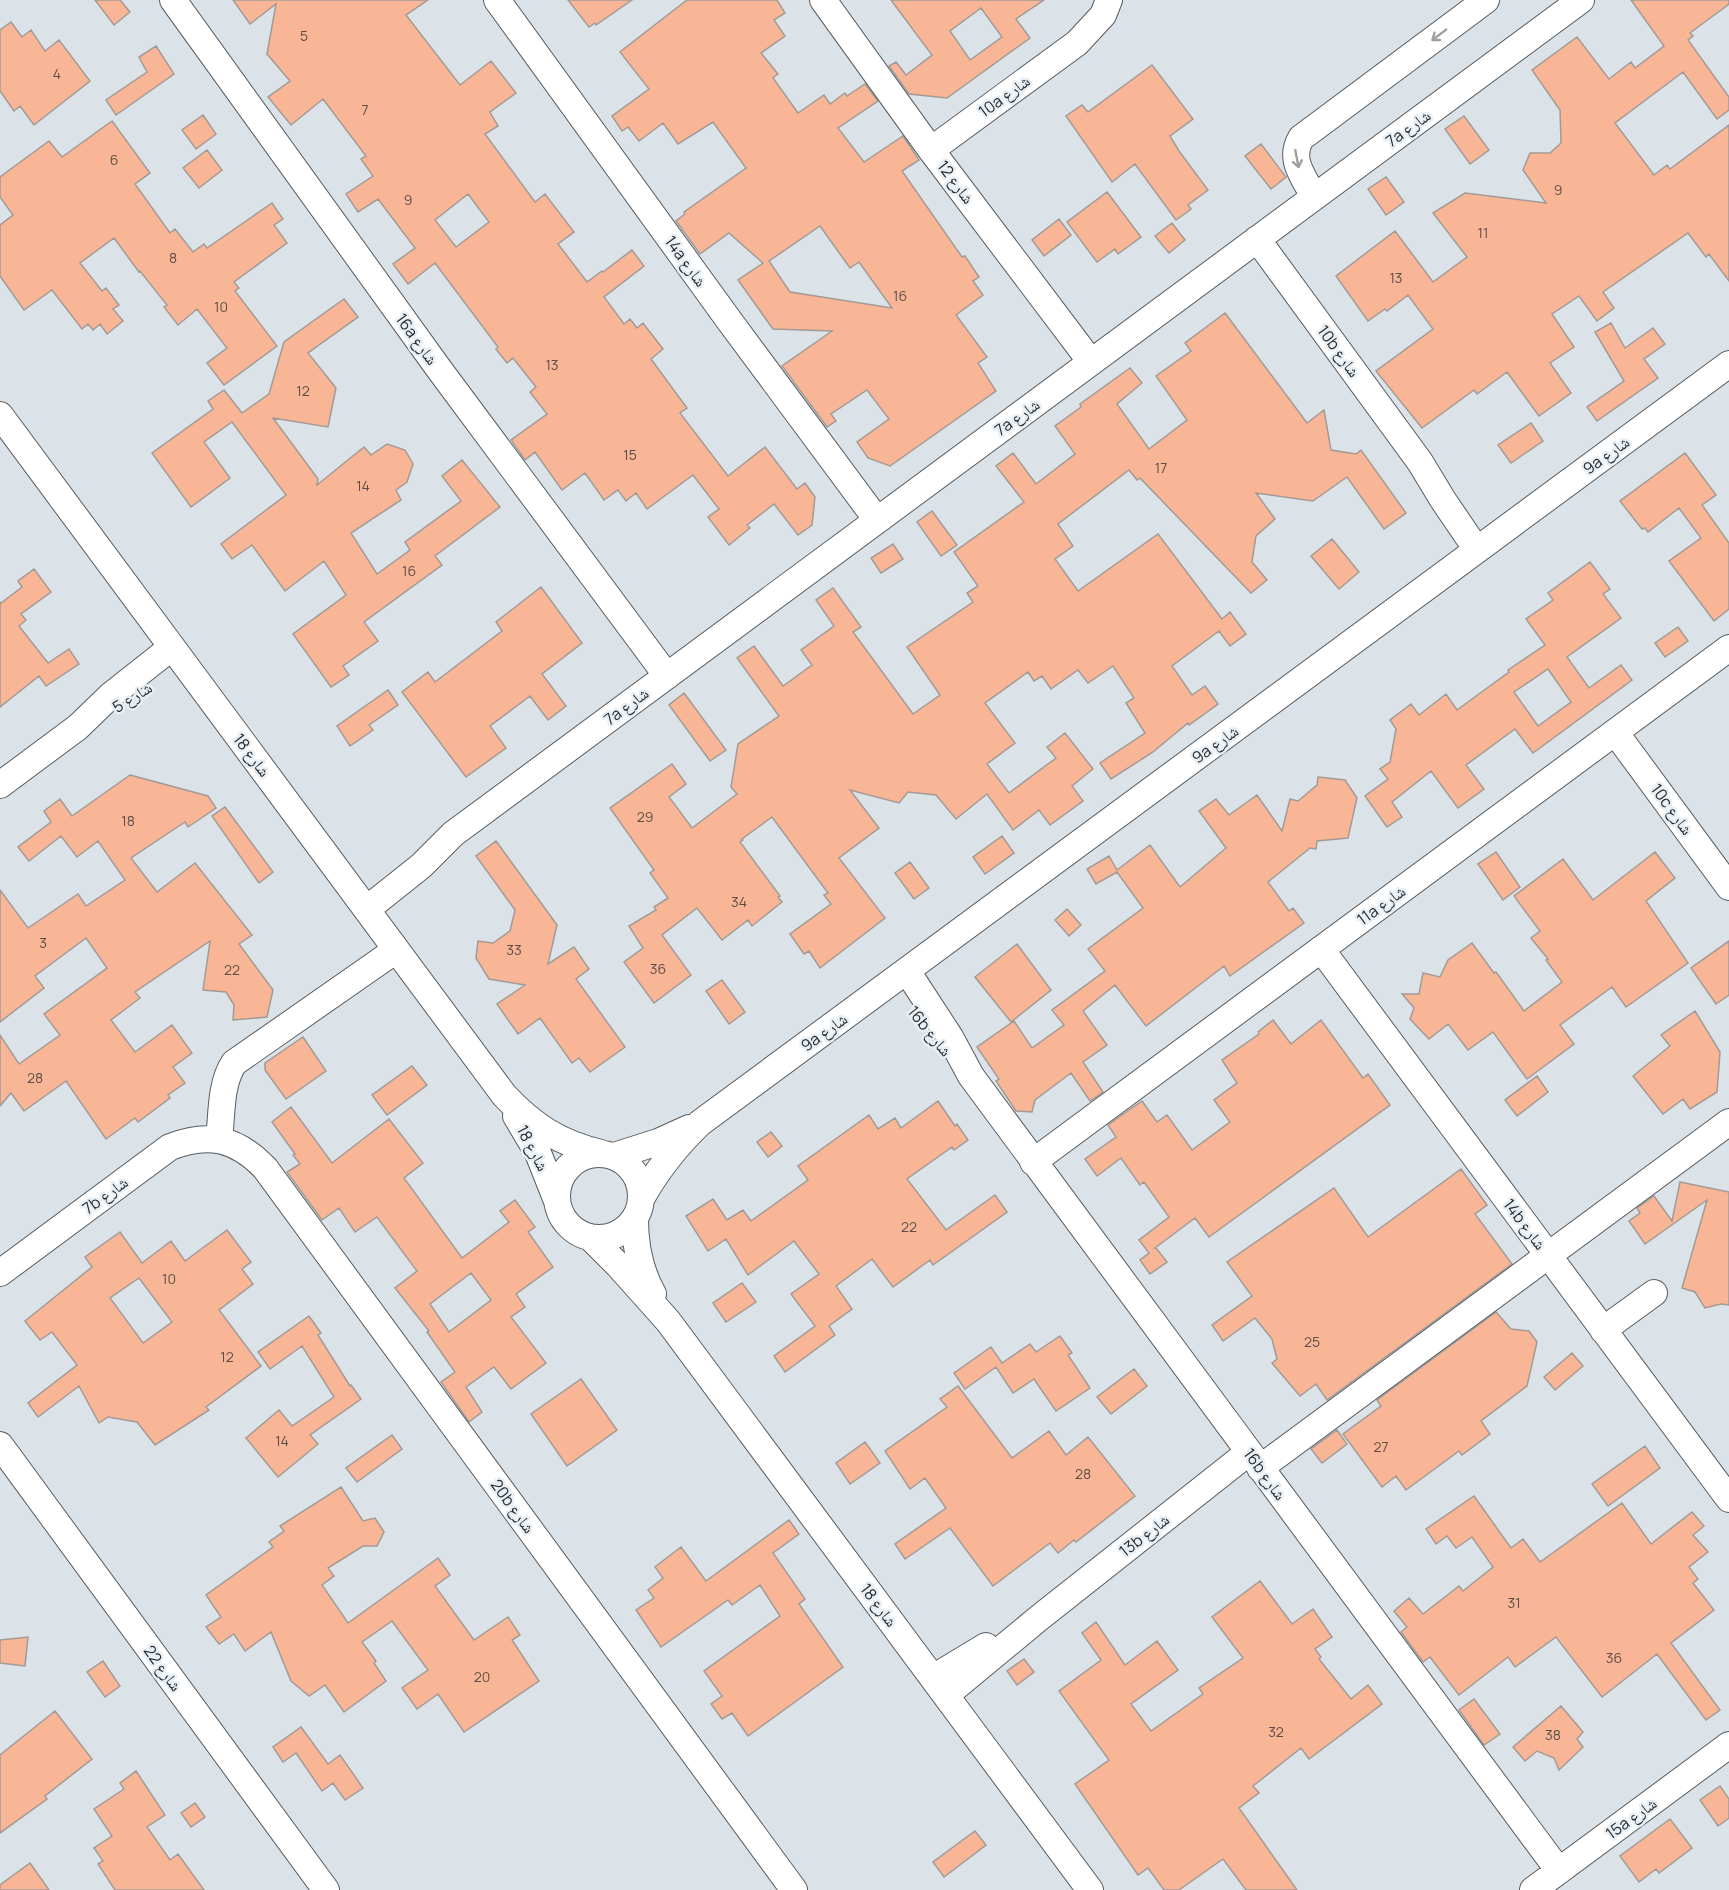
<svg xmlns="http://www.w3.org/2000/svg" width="1729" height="1890" viewBox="0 0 1729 1890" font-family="Manrope,'Noto Naskh Arabic',sans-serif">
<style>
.building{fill:#f9b696;stroke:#a39a96;stroke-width:1.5;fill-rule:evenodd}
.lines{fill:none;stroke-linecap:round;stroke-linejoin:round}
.minor-casing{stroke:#565c61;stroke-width:28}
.minor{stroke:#fff;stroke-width:26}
.oneway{stroke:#9ea0a0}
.labels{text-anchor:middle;stroke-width:5;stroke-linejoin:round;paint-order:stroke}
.number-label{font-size:14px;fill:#5c4e47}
.street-label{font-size:16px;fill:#282b2d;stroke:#e8f0f6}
</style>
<rect width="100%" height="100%" fill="#dbe3e9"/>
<!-- building -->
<path class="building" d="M95,0h25l10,12 -16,13z
M233,0h195l-22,15 54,70 31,-24 25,32 -26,19 8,14 -13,8 50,68 10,-8 29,38 -16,12 29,38 15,-11 1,1 29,-22 12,16 -40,31 20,27 6,-5 7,9 6,-5 20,26 -12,10 36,49 -7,5 48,63 37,-29 32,42 8,-6 10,14 -3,28 -14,10 -24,-31 -27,21 3,3 -21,17 -21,-28 11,-8 -26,-34 -46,34 -11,-16 -10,8 -8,-11 -14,10 -19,-27 -23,17 -27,-38 -10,8 -14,-20 36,-26 -17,-22 6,-5 -23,-29 -6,5 -11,-14 2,-2 -63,-84 -27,21 -15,-20 22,-16 -37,-49 -20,13 -12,-18 27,-18 -12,-17 5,-3 -43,-57 -32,26 -23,-28 22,-16 -23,-27 9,-50 -26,20zM468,194l21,28 -33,25 -21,-27z
M568,0h64l-36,25 -1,-2 -6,4z
M687,0h90l8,13 -11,7 11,16 -24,17 17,21 -5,4 25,35 26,-18 6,9 15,-11 2,3 18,-12 13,17 -40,27 26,34 39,-26 16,24 -17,11 60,86 3,-1 14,21 -6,4 10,14 -27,20 31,42 -9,6 18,28 -106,75 -22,-8 -11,-16 32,-23 -22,-29 -36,24 5,7 -9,6 -45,-61 50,-35 -59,-2 -35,-49 25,-17 -34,-30 -29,21 -24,-33 9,-7 -1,-2 62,-44 -33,-46 -35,22 -15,-21 -24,18 -11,-14 -6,4 -10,-15 37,-27 -29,-37zM820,226l30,42 9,-6 33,46 -102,-16 -21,-31z
M891,0h153l-28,19 14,19 -83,60 -38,-4 -20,-28 7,-4 10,13 26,-20zM981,8l21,29 -32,23 -20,-29z
M1631,0h98v4l-39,29 3,3 -5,4 41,57v13l-12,9 -34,-47 -68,51 39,52 13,-10 3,4 59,-44v156l-20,-27 -3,3 -18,-24 -85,59 11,16 -17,13 -18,-25 -27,18 22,33 -24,16 21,30 -32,23 -32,-44 -30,22 -3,-4 -52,38 -46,-57 57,-42 -25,-34 -21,16 -2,-2 -17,12 -32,-45 59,-45 38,51 34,-25 -34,-44 32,-20 81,10 -23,-33 7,-17h20l11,-10 -1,-33 -28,-40 45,-33 32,42 22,-17 4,6 29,-22z
M11,22l11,15 9,-7 14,21 14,-11 31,41 -56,44 -14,-19 -6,5 -14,-20v-61z
M156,46l18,28 -58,41 -10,-15 41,-28 -8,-15z
M1152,65l41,54 -23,17 9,15 29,39 -20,15 3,4 -15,11 -41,-56 -23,18 -46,-66 16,-11 6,7z
M203,115l13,19 -20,15 -14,-19z
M1464,116l25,34 -19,14 -25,-35z
M112,121l38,52 -15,11 35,49 5,-4 18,23 11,-8 3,4 65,-45 11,16 -9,6 13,18 -53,39 5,6 -4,3 42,55 -53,39 -17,-22 20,-15 -30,-39 -19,16 -14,-18 3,-2 -27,-34 -1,1 -25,-34 -34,25 22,28 4,-3 13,17 -6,4 10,12 -16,13 -7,-10 -7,6 -5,-6 -6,5 -30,-39 -28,20 -24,-34v-51l13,-10 -13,-18v-20l49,-36 13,16z
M1261,144l25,33 -15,12 -26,-33z
M207,150l15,20 -23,18 -16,-20z
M1386,177l18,25 -18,13 -18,-26z
M1107,192l34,45 -23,17 -3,-5 -18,13 -30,-40z
M1059,219l12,16 -27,21 -12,-16z
M1172,223l13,17 -16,13 -14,-17z
M344,299l14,18 -50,36 28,35 -8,39 -55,-9 45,61 -1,6 47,-38 7,8 16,-11 18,6 8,14 -6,18 -11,8 5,10 -50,33 26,41 33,-24 -5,-8 56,-41 -19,-25 20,-16 38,47 -65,49 7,9 -78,57 14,19 -35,25 6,9 -18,12 -38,-53 53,-39 -22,-34 -39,30 -33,-46 -20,14 -11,-15 65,-49 -54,-73 -28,20 26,36 -39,29 -39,-54 61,-44 -5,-8 16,-11 18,23 27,-19 15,-52z
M1225,313l82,110 17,-13 7,40 25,4 5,-4 45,63 -22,16 -37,-52 -34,24 -57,-8 19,26 -19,17 -4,26 15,18 -16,13 -111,-115 -3,2 -8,-10 -71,54 15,22 -18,13 23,32 80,-57 64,85 8,-7 16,22 -16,12 -11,-15 -47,35 20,29 13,-9 13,18 -29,21 -1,-2 -35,29 -42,27 -11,-16 45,-30 -19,-30 8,-5 -21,-32 -25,17 -10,-13 -27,19 -9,-13 -8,5 -6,-9 -43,31 30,40 -28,21 22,29 47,-35 -9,-11 18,-14 28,36 -21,17 11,15 -33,24 -11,-15 -26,20 -26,-36 -31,25 -20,-24 -28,-3 -9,11 -49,-13 29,38 -40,30 46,60 -65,50 -11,-17 -5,3 -14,-20 41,-30 -7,-9 4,-2 -56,-76 -30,22 1,1 -3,2 40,54 -2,1 4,5 -30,24 -4,-6 -26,20 -25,-32 -35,27 29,40 -37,28 -30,-41 19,-14 -14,-22 27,-16 -2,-3 14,-9 -18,-25 4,-3 -44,-62 62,-44 14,20 -17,13 23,31 45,-34 -6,-7 7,-43 41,-28 -42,-58 17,-12 29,40 29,-21 -11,-15 33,-24 -18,-26 17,-12 28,39 -8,5 60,82 27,-19 -33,-48 66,-45 -6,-9 11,-7 -24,-34 70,-50 -28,-36 17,-13 23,31 39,-30 -20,-28 26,-19 -1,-3 50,-36 12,15 -25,21 32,45 38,-29 -31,-44 35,-25 -6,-8z
M1611,323l14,25 28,-20 12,16 -21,15 14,19 -61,43 -10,-14 37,-26 -29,-49z
M1531,423l12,18 -32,22 -13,-18z
M1685,453l31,42 -14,10 27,38v66l-15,12 -45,-60 32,-23 -22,-30 -31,24 -3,-4 -3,1 -22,-28z
M932,511l25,34 -16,11 -24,-34z
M1332,539l27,33 -20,17 -28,-33z
M893,544l10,15 -22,14 -10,-15z
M1590,562l20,27 -7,5 18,24 -54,39 22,31 32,-23 11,15 -99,73 -18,-24 -49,36 18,24 -26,19 -27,-37 -39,31 10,15 -15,10 -22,-31 23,-17 -8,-10 10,-7 6,-33 -6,-9 21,-16 8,11 27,-21 11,16 52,-38 -1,-2 37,-25 -19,-26 27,-19 -5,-7zM1548,669l23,33 -33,24 -24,-34z
M34,569l17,23 -30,22 5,6 -7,6 29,37 21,-14 10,15 -33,22 -7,-10 -39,31v-105l1,1 21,-16 -4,-6z
M541,587l41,56 -40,31 24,32 -18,14 -18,-24 -40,30 16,22 -40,29 -64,-85 26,-20 7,10 67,-51 -6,-9z
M1678,627l10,14 -23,16 -10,-14z
M388,690l10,15 -29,20 4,5 -23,16 -13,-20z
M684,693l42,57 -16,11 -41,-56z
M130,775l78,21 8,12 -28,19 -3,-5 -54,36 26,34 38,-29 57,72 -13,9 34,46 -6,27 -34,3 1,-15 -8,-13 -23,-2 7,-49 -75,51 5,6 -29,22 24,32 37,-27 20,28 -19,14 12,16 -17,12 2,3 -32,24 -3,-4 -29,21 -40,-58 -42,30 -13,-18 -11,13v-71l19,29 41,-29 -16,-21 63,-46 -21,-30 -51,38 9,12 -44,34v-132l28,38 50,-34 8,12 39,-26 -27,-39 -21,16 -16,-21 -32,25 -11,-14 33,-25 -7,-11 16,-12 12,17z
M1318,777l27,3 12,18 -9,40 -31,3 -1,8 -6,-1 -42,34 21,29 4,-3 11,15 -74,53 -6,-10 -78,60 -31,-41 -32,26 24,34 -24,17 20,30 -13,9 -19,-28 -36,27 -3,12 -16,-1 -20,-30 3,-2 -22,-32 37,-26 18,27 32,-23 -12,-15 53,-39 -17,-22 55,-41 -26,-36 -21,12 -9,-15 22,-13 8,14 33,-25 30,42 46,-39 -27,-37 17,-12 13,16 28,-20 25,36 8,-32 8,2 19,-16z
M225,807l48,65 -14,11 -47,-67z
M1002,836l12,17 -29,21 -12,-17z
M496,841l61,84 -9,39 26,-17 15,22 -13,10 49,68 -35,25 -11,-14 -7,5 -32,-45 -22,16 -21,-30 28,-19 -36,-6 -13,-21 2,-17 15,2 17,-12 5,-21 -39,-54z
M1496,852l24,35 -17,13 -25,-36z
M1655,852l20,26 -29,23 42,62 -62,44 -14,-20 -52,38 14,19 -47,35 -34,-47 -25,18 -20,-26 -19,15 -19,-20 4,-11 -12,-14h17l4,-21 17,4 8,-17 24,-17 22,30 2,-1 28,39 38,-29 -16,-22 2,-1 -17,-21 9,-7 -26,-35 49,-37 30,41z
M910,862l19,26 -15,11 -19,-26z
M1067,909l14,16 -12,11 -14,-16z
M1729,941v54l-13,9 -25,-36z
M1017,944l34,46 -40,32 -36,-45z
M722,980l23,32 -16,12 -23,-33z
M1695,1011l25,41 -3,40 -27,17 -7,-10 -20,15 -30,-38 37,-30 -9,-11z
M1273,1020l18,24 30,-24 42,58 5,-4 22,31 -181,132 -14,-19 -40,30h1l11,14 -17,12 -10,-14 9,-7 -10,-13 30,-23 -25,-35 -4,3 -19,-27 -24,18 -12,-17 31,-22 -8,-12 34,-24 15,21 10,-7 25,35 38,-28 -16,-22 23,-17 -15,-23 37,-26 -1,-2z
M303,1037l23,34 -40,28 -21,-29v-7z
M412,1066l15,19 -40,30 -15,-20z
M1537,1076l11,16 -31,24 -12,-16z
M938,1101l17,25 2,-2 11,16 -14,10 -2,-3 -45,32 39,51 49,-35 12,17 -74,53 -3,-5 -37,27 -21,-28 -36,27 16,23 -23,17 6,9 -50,37 -11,-16 41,-30 -24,-32 28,-20 -25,-33 -46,34 -22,-36 -18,12 -22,-35 27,-17 14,21 16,-10 8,11 57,-41 -10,-14 71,-51 9,14 17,-11 6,10z
M291,1107l41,56 57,-44 34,44 -19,15 58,80 47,-36 -9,-11 15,-11 20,27 -7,5 25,35 -37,27 9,13 -14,10 35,46 -35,26 -17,-22 -28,20 16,25 -13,10 -28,-40 14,-10 -28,-40 2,-1 -34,-43 22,-17 -40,-54 -22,15 -16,-24 -17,12 -35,-48 13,-8 -7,-9 2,-1 -23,-32zM471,1273l20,27 -42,32 -19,-28z
M771,1132l11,14 -14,11 -11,-15z
M1461,1169l26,36 -12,9 37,50 -185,136 -11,-16 -16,12 -28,-33 5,-4 -5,-20 -17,-21 -32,23 -11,-16 40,-29 -25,-34 107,-74 34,49z
M1680,1182l49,10v113l-8,-1 -16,4 -10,-16 -13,-4 25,-88 -62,44 -16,-23 11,-8 -3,-5 17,-12 18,25z
M227,1230l24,32 -9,7 11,15 -34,26 42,56 -55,41 3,3 -54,35 -18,-23 -29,-5 -9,6 -20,-37 -41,31 -10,-14 49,-38 -25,-33 -12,8 -15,-19 67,-54 -7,-10 35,-25 22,31 29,-22 14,20zM139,1278l33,44 -29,21 -33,-45z
M742,1283l14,19 -30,20 -13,-19z
M1496,1312l15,17 18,2 8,11 -10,44 -46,35 9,13 -28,21 -3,-4 -53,39 -10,-14 -14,11 -39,-53 38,-28 -4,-6z
M309,1316l12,17 -3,2 32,51 1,-1 10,14 -51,36 8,9 -40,33 -32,-39 33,-28 13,16 42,-29 -32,-51 -32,23 -12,-17z
M1060,1336l12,17 -4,2 22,33 -34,23 -22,-32 -21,14 -17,-26 -31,22 -11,-16 37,-26 11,16 28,-19 6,8z
M1572,1353l11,13 -28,24 -11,-13z
M1134,1369l13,17 -36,28 -14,-17z
M581,1379l36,51 -50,36 -36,-52z
M958,1386l54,72 37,-27 17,24 22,-18 47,59 -59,46 -2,-2 -16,13 -8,-10 -57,43 -43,-58 -45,31 -10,-15 51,-36 -21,-30 -15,11 -25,-38 62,-44 -7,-8z
M1337,1430l10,14 -25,19 -11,-14z
M392,1435l10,14 -45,33 -11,-14z
M865,1442l15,21 -30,21 -14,-21z
M1645,1446l15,22 -52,38 -16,-22z
M341,1487l22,34 12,-3 9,14 -7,14h-14l-35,22 6,8 -12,9 26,38 90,-65 12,17 -15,11 39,54 34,-23 12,18 -8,5 27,41 -75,51 -26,-38 -21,15 -15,-21 26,-18 -36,-49 -30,21 14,19 -2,2 12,18 -42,31 -19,-27 -16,11 -18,-15 -20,-49 -26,19 -11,-17 -15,10 -13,-17 15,-10 -15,-22 67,-48 -4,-5 15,-11 -4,-5z
M1474,1496l37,52 12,-9 17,23 82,-59 29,41 41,-32 12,14 -11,9 15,17 -19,15 9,12 -5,4 21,27 -43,33 49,67 -14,10 -49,-66 -55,43 -46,-60 -41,30 -7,-10 -49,38 -29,-38 -7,5 -22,-30 6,-5 -13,-16 15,-13 14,16 36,-28 4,5 30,-24 -21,-30 -16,11 -9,-12 -11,8 -10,-15z
M789,1520l10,14 -26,19 32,46 -6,5 44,63 -95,69 -16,-23 -10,6 -11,-15 11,-8 -18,-25 76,-55 -20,-31 -28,20 -4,-5 -67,47 -25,-37 18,-12 -6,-8 15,-12 -8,-11 26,-20 25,34z
M1260,1581l32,43 21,-15 19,28 -17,12 6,8 -2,2 32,40 17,-14 14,19 -73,55 -8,-11 -48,38 6,7 -20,15 58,82h-51l-23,-31 -44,31h-15l-16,-22 -10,7 -63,-91 34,-24 -50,-69 42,-31 -19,-27 14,-11 29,43 32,-24 21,29 -47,34 20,27 52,-37 -4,-6 44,-30 -31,-41z
M28,1637l-3,29 -25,-3v-23z
M1024,1659l10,13 -17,13 -10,-14z
M103,1661l17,25 -15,11 -18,-25z
M1474,1699l26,35 -16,11 -25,-35z
M1561,1706l22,26 -6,7 6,8 -24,23 -5,-12 -17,-7 -12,10 -12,-14z
M55,1711l37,48 -47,37 2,3 -47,34v-78z
M301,1727l27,37 12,-9 23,33 -18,12 -12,-17 -11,8 -26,-38 -13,9 -10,-15z
M136,1771l29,44 -18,12 23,33 8,-6 26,36h-89l-17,-26 5,-3 -9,-13 18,-12 -18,-27 30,-20 -4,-6z
M1720,1786l9,13v19l-11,8 -18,-26z
M195,1803l10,14 -14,10 -10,-14z
M1670,1819l22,29 -33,25 -3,-4 -17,13 -19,-26z
M975,1831l11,14 -42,32 -11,-15z
M30,1863l19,27h-49v-5z"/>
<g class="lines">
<!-- minor casing -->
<g class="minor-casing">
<path id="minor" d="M173,0l266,369 228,307
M497,0l234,323 146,197
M823,0l108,150 160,212
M931,150l146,-107 26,-28 6,-15
M1314,197c-10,-20 -26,-37 -13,-59l185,-138
M1257,239l163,223 23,38 34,50
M0,415l504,680c29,31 55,48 97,58
M1615,732l114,155
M0,785l78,-58 32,-31 62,-49
M367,909l54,-43 32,-32 1128,-834
M1321,949l408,550
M907,971l43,66 21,39 588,795
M516,1116l22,37 19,48
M219,1140c3,-25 1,-56 15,-77l162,-113
M557 1196a42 42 0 1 1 84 0a42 42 0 1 1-84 0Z
M614,1156l44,-14 31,-14
M1033,1162l696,-514
M641,1199c16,-29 35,-53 59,-76l1029,-759
M635,1219c0,27 5,52 18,75
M590,1237l28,28 50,56 422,569
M0,1273l170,-126c38,-15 66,-9 95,21l529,722
M1603,1330l51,-37
M0,1445l326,445
M1260,1468l469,-346
M933,1678l53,-32
M946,1695l93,-77 210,-166
M1533,1890l196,-145"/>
</g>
<!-- minor -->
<use href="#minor" class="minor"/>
</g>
<!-- one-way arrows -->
<defs><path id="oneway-shaft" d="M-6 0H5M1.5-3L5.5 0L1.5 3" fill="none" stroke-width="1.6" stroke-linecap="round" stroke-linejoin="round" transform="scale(1.5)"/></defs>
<g class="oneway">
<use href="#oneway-shaft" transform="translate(1439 35) rotate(143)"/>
<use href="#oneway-shaft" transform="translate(1297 159) rotate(79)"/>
</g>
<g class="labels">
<!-- number labels -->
<g class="number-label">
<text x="304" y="41">5</text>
<text x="57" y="79">4</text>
<text x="365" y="115">7</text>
<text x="114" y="165">6</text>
<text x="1558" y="195">9</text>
<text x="408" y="205">9</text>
<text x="1483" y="238">11</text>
<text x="173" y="263">8</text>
<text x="1396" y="283">13</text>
<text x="900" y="301">16</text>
<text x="221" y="312">10</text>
<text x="552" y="370">13</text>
<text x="303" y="396">12</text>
<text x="630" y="460">15</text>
<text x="1161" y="473">17</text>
<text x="363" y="491">14</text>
<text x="409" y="576">16</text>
<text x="645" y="822">29</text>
<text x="128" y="826">18</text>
<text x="739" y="907">34</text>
<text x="43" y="948">3</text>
<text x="514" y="955">33</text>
<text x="658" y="974">36</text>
<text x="232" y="975">22</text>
<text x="35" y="1083">28</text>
<text x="909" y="1232">22</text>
<text x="169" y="1284">10</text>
<text x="1312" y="1347">25</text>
<text x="227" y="1362">12</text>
<text x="282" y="1446">14</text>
<text x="1381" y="1452">27</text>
<text x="1083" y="1479">28</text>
<text x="1514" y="1608">31</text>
<text x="1614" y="1663">36</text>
<text x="482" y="1682">20</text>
<text x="1276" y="1737">32</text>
<text x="1553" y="1740">38</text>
</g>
<!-- street labels -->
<g class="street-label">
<text transform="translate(1004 96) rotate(-36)" y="6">10a شارع</text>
<text transform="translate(1408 128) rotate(-36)" y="6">7a شارع</text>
<text transform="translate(956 182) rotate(53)" y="6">شارع 12</text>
<text transform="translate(686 261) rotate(54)" y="6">14a شارع</text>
<text transform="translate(417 339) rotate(54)" y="6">16a شارع</text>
<text transform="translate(1339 351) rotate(54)" y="6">10b شارع</text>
<text transform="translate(1017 417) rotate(-36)" y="6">7a شارع</text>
<text transform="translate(1606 455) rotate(-36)" y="6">9a شارع</text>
<text transform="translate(132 697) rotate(-32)" y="6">شارع 5</text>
<text transform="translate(626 706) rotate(-37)" y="6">7a شارع</text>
<text transform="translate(1215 744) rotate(-36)" y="6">9a شارع</text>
<text transform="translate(252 755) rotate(53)" y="6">شارع 18</text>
<text transform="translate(1672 809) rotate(54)" y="6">10c شارع</text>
<text transform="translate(1381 905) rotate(-36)" y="6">11a شارع</text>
<text transform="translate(930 1031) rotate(51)" y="6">16b شارع</text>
<text transform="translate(824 1032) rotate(-36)" y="6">9a شارع</text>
<text transform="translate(533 1148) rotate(62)" y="6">شارع 18</text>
<text transform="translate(105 1195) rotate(-36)" y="6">7b شارع</text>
<text transform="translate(1525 1224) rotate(53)" y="6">14b شارع</text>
<text transform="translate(1265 1474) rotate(54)" y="6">16b شارع</text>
<text transform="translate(513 1506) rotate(54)" y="6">20b شارع</text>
<text transform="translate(1144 1535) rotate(-38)" y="6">13b شارع</text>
<text transform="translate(879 1605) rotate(53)" y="6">شارع 18</text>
<text transform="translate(163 1668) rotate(54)" y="6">شارع 22</text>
<text transform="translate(1631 1818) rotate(-36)" y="6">15a شارع</text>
</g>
</g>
</svg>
